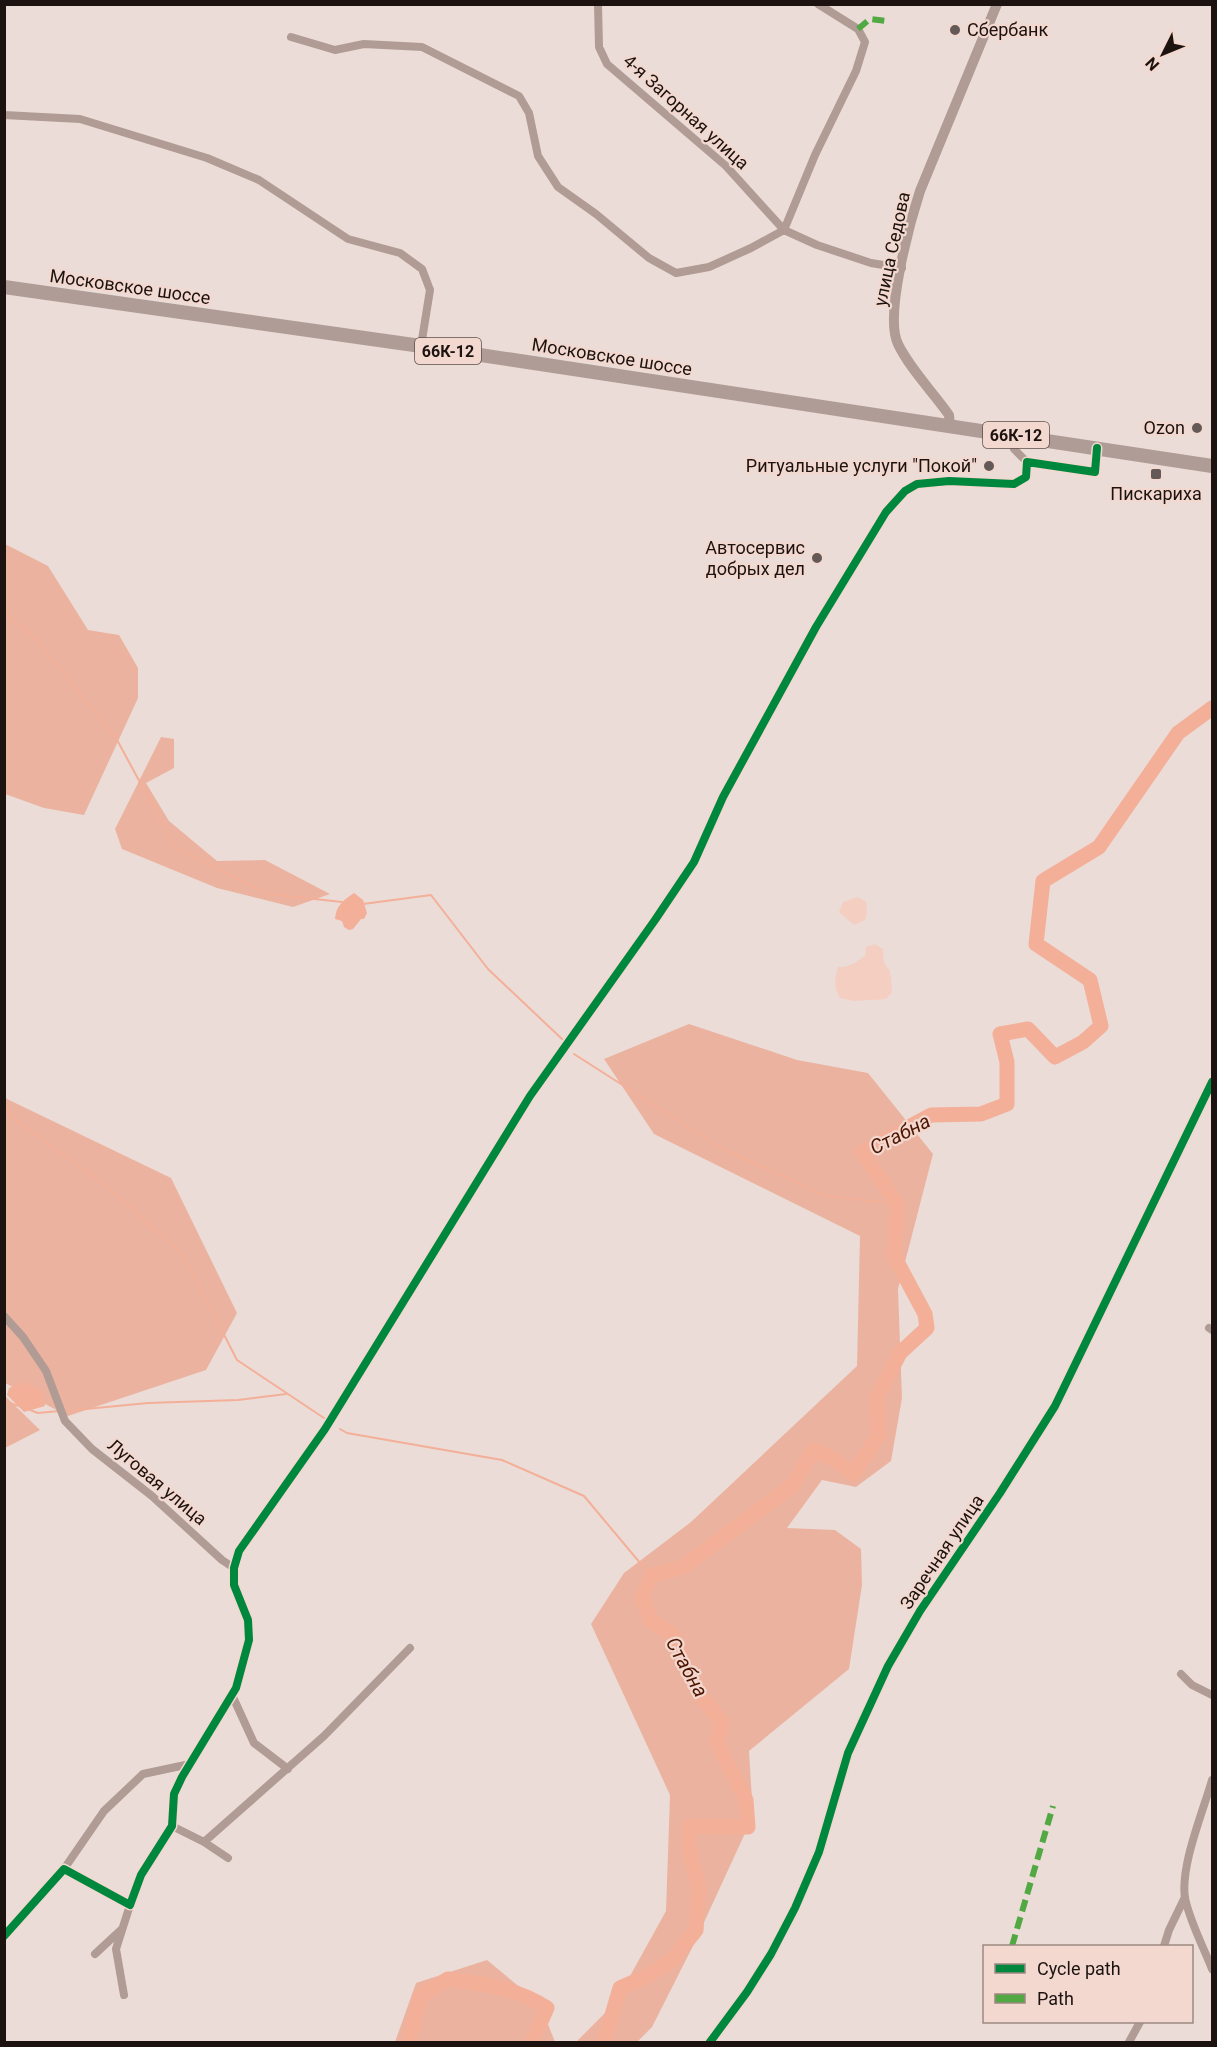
<svg xmlns="http://www.w3.org/2000/svg" width="1217" height="2047" viewBox="0 0 1217 2047" font-family="Roboto,sans-serif">
<style>
.green{fill:#f4cec1}
.forest{fill:#ebb39f}
.water{fill:#f3af98}
.lines{fill:none;stroke-linecap:round;stroke-linejoin:round}
.stream{stroke:#f3af98;stroke-width:2}
.river{stroke:#f3af98;stroke-width:15}
.minor{stroke:#b09b95;stroke-width:8}
.tertiary{stroke:#b09b95;stroke-width:10}
.primary{stroke:#b09c96;stroke-width:14}
.quiet{stroke:#52a842;stroke-width:6;stroke-dasharray:12 6;stroke-linecap:butt}
.cycleway-casing{stroke:#f3d8cf;stroke-width:11}
.cycleway{stroke:#00873e;stroke-width:8}
.poi-dot{fill:#645956;stroke:#f3d8cf;stroke-width:2}
.labels{text-anchor:middle;stroke-width:4.5;stroke-linejoin:round;paint-order:stroke}
.shield{fill:#f3d8cf;stroke:#5c4e49;stroke-width:1.5}
.shield-label{font-size:16px;font-weight:bold;fill:#1c1310}
.poi-label{font-size:18px;fill:#1c1310;stroke:#f3d8cf;text-anchor:end}
.street-label{font-size:18px;fill:#1c1310;stroke:#f3d8cf}
.water-label{font-size:20px;font-style:italic;fill:#4d1601;stroke:#f3d8cf}
</style>
<rect width="100%" height="100%" fill="#ebdcd7"/>
<!-- green -->
<path class="green" d="M858,897l8,5 1,9 -2,9 -11,5 -15,-13 4,-10z
M875,944l8,5 1,14 6,8 2,21 -6,7 -32,2 -14,-3c-6,-12 -6,-18 -2,-31 11,1 18,-5 27,-11l1,-9z"/>
<!-- forest -->
<path class="forest" d="M5,544l43,22 40,64 31,5 19,33v30l-54,117 -40,-7 -39,-14z
M161,737l13,2v29l-28,15 23,38 48,40 48,-1 65,34 -37,13 -76,-19 -95,-39 -7,-20z
M689,1024l108,36 71,13 65,81 -35,135 4,109 -11,63 -35,26 -34,-7 -35,48 48,2 26,19 1,36 -13,84 -100,82 4,65 -59,128 -42,83 -15,15h-61l39,-39 51,-92 4,-116 -79,-171 33,-51 67,-51 166,-156 3,-130 -206,-102 -50,-75z
M4,1094l3,5 164,79 66,135 -31,57 -138,46 -63,-33z
M5,1396l35,34 -35,18h-1z
M487,1960l53,44 15,38h-160l21,-59z"/>
<!-- water -->
<path class="water" d="M354,893l9,7 4,13 -3,6h-3l-8,10 -4,1 -5,-3 -2,-6 -7,-2c1,-14 9,-19 19,-26z
M23,1382l15,7 6,5 1,12 -21,6 -17,-17 2,-7z"/>
<g class="lines">
<!-- stream -->
<path class="stream" d="M4,613l30,24 82,101 60,111 93,45 73,8
M363,904l68,-9 57,74 74,70
M574,1054l147,94 106,48 70,8
M4,1106l12,14 93,68 74,67 54,105 87,58
M4,1401l15,5
M30,1410l8,3 21,-2
M65,1411l83,-8 90,-3 48,-6
M340,1429l7,4 155,27 82,36 67,80"/>
<!-- river -->
<path class="river" d="M409,2042l11,-46 28,-17c35,5 69,9 99,29l-15,34
M604,2042l16,-54 23,-10 28,-17 25,-31 3,-40 -10,-43v-21l59,1 -2,-27 -29,-57 5,-21 -22,-27 -18,-35 -10,-26 -21,-13 -9,-23 9,-22 32,-9 110,-82 20,-35 21,9 19,15 26,-39 -2,-38 23,-44 27,-25 -2,-14 -31,-58 3,-52 -35,-52 69,-37 50,-1 26,-10v-42l-7,-28 28,-5 27,28 28,-15 18,-16 -11,-46 -54,-36 7,-63 56,-34 79,-114 34,-25"/>
<!-- minor -->
<path class="minor" d="M598,4l1,43 8,17 119,102 58,64 33,15 54,18 31,5
M291,37l44,13 29,-6 58,3 97,49 10,17 9,43 20,31 38,27 53,44 27,15 33,-6 42,-19 33,-18 31,-75 41,-84 9,-29 -7,-13 -40,-25
M4,115l76,4 127,39 52,22 89,59 52,14 22,16 8,21 -9,56
M1013,435l1,14 13,13
M4,1316l19,21 23,34 19,50 27,28 60,47 70,64 12,8
M1209,1328l3,2
M1181,1674l11,11 20,10
M232,1695l22,48 34,26
M1212,1780c-9,32 -32,86 -27,118 5,24 18,48 27,71
M172,1826l32,16 120,-106 86,-88
M204,1842l24,16
M64,1869l40,-58 39,-37 47,-10
M4,1936l60,-67 66,36 11,-30 31,-49 2,-32 8,-17 54,-89 13,-48 -1,-20 -14,-35v-17l5,-17 86,-122 205,-333 125,-176 39,-58 29,-65 93,-170 70,-115 19,-21 12,-7 32,-3 65,3 12,-7 1,-15 68,10 2,-24
M1164,1946l5,-16 16,-33
M95,1954l27,-25
M124,1995l-8,-46 14,-44
M1129,2042l11,-20"/>
<!-- tertiary -->
<path class="tertiary" d="M950,426l-1,-11c-16,-23 -39,-46 -51,-71 -14,-28 12,-122 22,-153l77,-187
M710,2042l37,-50 24,-38 24,-46 24,-56 29,-99 40,-87 32,-55 80,-118 55,-87 157,-324"/>
<!-- primary -->
<path class="primary" d="M4,287l417,59 791,120"/>
<!-- quiet -->
<path class="quiet" d="M858,29l12,-10 16,2
M1012,1946l41,-140"/>
<!-- cycleway casing -->
<g class="cycleway-casing">
<path id="cycleway" d="M4,1936l60,-67 66,36 11,-30 31,-49 2,-32 8,-17 54,-89 13,-48 -1,-20 -14,-35v-17l5,-17 86,-122 205,-333 125,-176 39,-58 29,-65 93,-170 70,-115 19,-21 12,-7 32,-3 65,3 12,-7 1,-15 68,10 2,-24
M710,2042l37,-50 24,-38 24,-46 24,-56 29,-99 40,-87 32,-55 80,-118 55,-87 157,-324"/>
</g>
<!-- cycleway -->
<use href="#cycleway" class="cycleway"/>
</g>
<!-- markers -->
<g class="poi-dot">
<circle cx="955" cy="30" r="6"/>
<circle cx="1197" cy="428" r="6"/>
<circle cx="989" cy="466" r="6"/>
<rect x="1150" y="468" width="12" height="12" rx="3"/>
<circle cx="817" cy="558" r="6"/>
</g>
<g class="labels">
<!-- shield labels -->
<g class="shield">
<rect x="415" y="338" width="66" height="26" rx="4.5"/>
<rect x="983" y="422" width="66" height="26" rx="4.5"/>
</g>
<g class="shield-label">
<text x="448" y="357">66К-12</text>
<text x="1016" y="441">66К-12</text>
</g>
<!-- poi labels -->
<g class="poi-label">
<text x="967" y="36" text-anchor="start">Сбербанк</text>
<text x="1185" y="434">Ozon</text>
<text x="977" y="472">Ритуальные услуги "Покой"</text>
<text x="1156" y="500" text-anchor="middle">Пискариха</text>
<text x="805" y="554">Автосервис<tspan x="805" dy="21">добрых дел</tspan></text>
</g>
<!-- street labels -->
<g class="street-label">
<text transform="translate(686 112) rotate(42)" y="6">4-я Загорная улица</text>
<text transform="translate(892 249) rotate(-78)" y="6">улица Седова</text>
<text transform="translate(130 287) rotate(8)" y="6">Московское шоссе</text>
<text transform="translate(612 357) rotate(9)" y="6">Московское шоссе</text>
<text transform="translate(157 1482) rotate(40)" y="6">Луговая улица</text>
<text transform="translate(942 1552) rotate(-56)" y="6">Заречная улица</text>
</g>
<!-- water labels -->
<g class="water-label">
<text transform="translate(900 1134) rotate(-27)" y="7">Стабна</text>
<text transform="translate(687 1667) rotate(61)" y="7">Стабна</text>
</g>
</g>
<!-- border -->
<rect width="1217" height="2047" fill="none" stroke="#1c1310" stroke-width="12"/>
<!-- legend -->
<rect x="983" y="1945" width="210" height="78" fill="#f3d8cf" stroke="#9d8983" stroke-width="1.5"/>
<rect x="995" y="1964" width="30" height="9" fill="#00873e" stroke="#9d8983" stroke-width="1.5"/>
<text x="1037" y="1975" font-size="18" fill="#1c1310">Cycle path</text>
<rect x="995" y="1994" width="30" height="9" fill="#52a842" stroke="#9d8983" stroke-width="1.5"/>
<text x="1037" y="2005" font-size="18" fill="#1c1310">Path</text>
<!-- north arrow -->
<g transform="translate(1163 54) rotate(227)" stroke="#f3d8cf" stroke-width="4.5" paint-order="stroke">
<path d="M0-4.5L10 22L0 15L-10 22Z" fill="#1c1310"/>
<text y="-9" font-size="16" font-weight="bold" text-anchor="middle" fill="#1c1310">N</text>
</g>
</svg>
